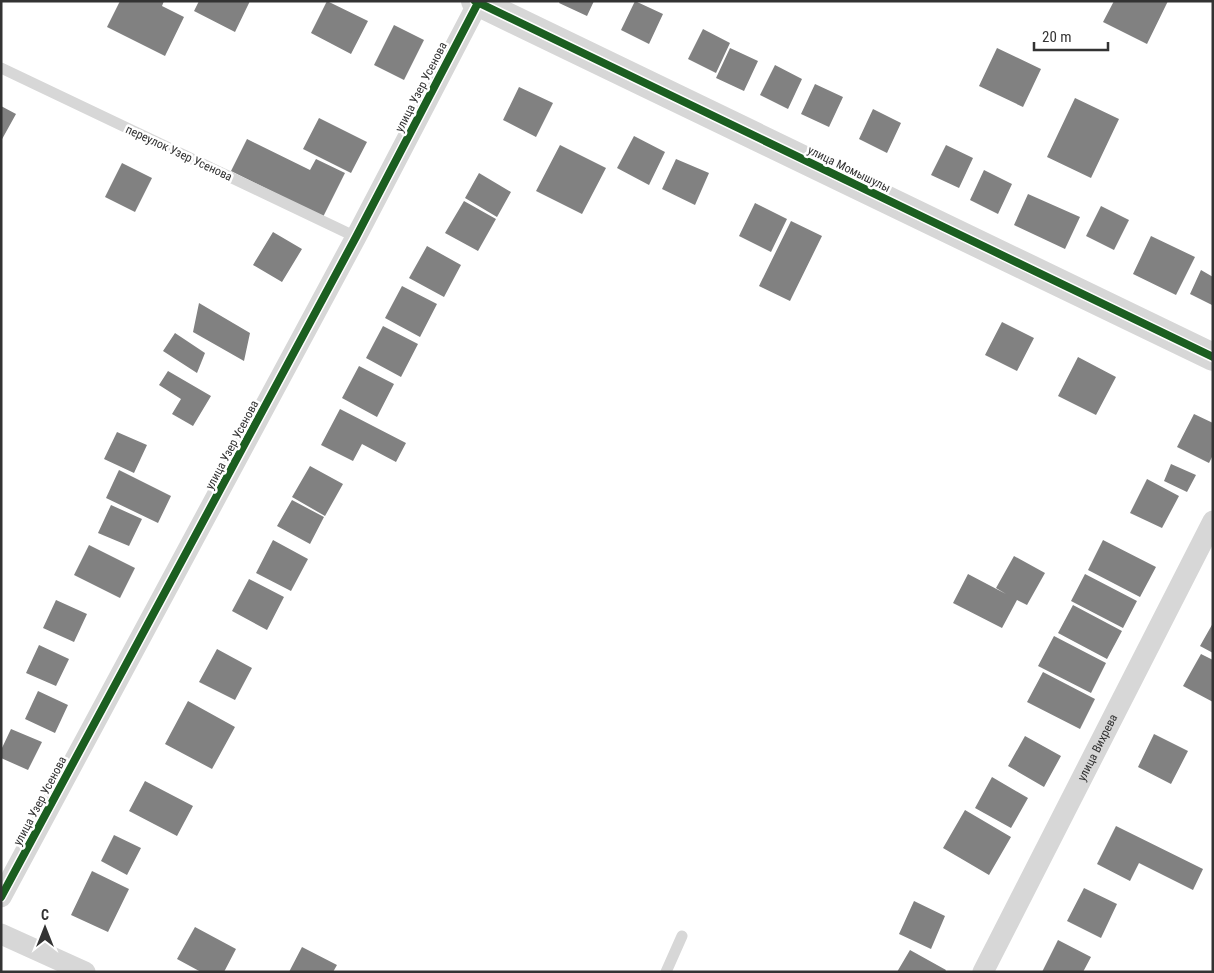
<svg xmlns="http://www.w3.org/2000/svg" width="1214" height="973" viewBox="0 0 1214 973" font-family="'Roboto Condensed',sans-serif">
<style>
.building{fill:#818181}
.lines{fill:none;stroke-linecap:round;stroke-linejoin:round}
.service{stroke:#d7d7d7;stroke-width:11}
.minor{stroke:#d7d7d7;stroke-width:21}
.tertiary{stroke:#d7d7d7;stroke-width:28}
.cycleway-casing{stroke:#fff;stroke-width:11}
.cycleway{stroke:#1b5e20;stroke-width:8}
.labels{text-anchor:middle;stroke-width:5;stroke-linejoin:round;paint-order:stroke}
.street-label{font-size:12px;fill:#333;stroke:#fff}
</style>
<rect width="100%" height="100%" fill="#fff"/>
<!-- building -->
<path class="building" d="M120,1h44l-2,5 22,11 -19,39 -58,-29z
M199,1h51l-15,31 -41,-21z
M327,1l41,20 -17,33 -40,-21z
M560,1h34l-7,15 -28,-13z
M635,1l28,13 -14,30 -28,-14z
M1114,1h54l-21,43 -44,-22z
M394,25l30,15 -20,40 -30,-15z
M703,29l27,14 -14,30 -28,-14z
M730,48l28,13 -14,30 -28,-13z
M997,48l44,21 -18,38 -44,-21z
M775,65l27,14 -14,30 -28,-14z
M815,84l28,13 -14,30 -28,-13z
M519,87l34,16 -17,34 -33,-17z
M1075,98l44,21 -28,59 -44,-21z
M1,106l15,8 -15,27z
M873,109l28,14 -14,30 -28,-14z
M319,118l48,24 -16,31 -48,-24z
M634,136l31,16 -16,33 -32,-17z
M247,139l63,31 6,-11 29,14 -22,44 -92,-46z
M560,145l46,23 -24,46 -46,-23z
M946,145l27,13 -14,30 -28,-13z
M676,159l33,14 -14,32 -33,-16z
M122,163l30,15 -17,34 -30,-15z
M984,170l28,14 -14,30 -28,-14z
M479,173l32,19 -14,25 -32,-19z
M1028,194l52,23 -15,32 -51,-24z
M464,201l32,18 -18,32 -33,-18z
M755,203l32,16 -16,33 -32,-16z
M1101,206l28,14 -15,30 -28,-14z
M791,221l31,15 -32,65 -31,-15z
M273,232l29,17 -20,33 -29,-17z
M1151,236l44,21 -19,38 -43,-21z
M427,246l34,19 -17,32 -35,-19z
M1201,270l12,7 -1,28 -22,-11z
M402,286l35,18 -17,33 -35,-19z
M199,303l51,30 -6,28 -51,-29z
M1002,322l32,16 -17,33 -32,-16z
M383,326l35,18 -17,33 -35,-19z
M175,333l30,20 -8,20 -34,-22z
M1078,357l38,20 -20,38 -38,-19z
M359,366l35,18 -17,33 -35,-19z
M168,371l43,25 -18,30 -21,-12 9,-15 -22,-14z
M340,409l66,34 -10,19 -34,-18 -9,17 -32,-16z
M1194,414l19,9v32l-4,8 -32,-16z
M117,432l30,13 -13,28 -30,-14z
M1171,464l25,11 -9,17 -23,-11z
M310,466l33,18 -18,32 -33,-19z
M119,470l52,26 -13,27 -52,-25z
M1147,479l32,17 -17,32 -32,-15z
M292,500l32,17 -14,27 -33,-18z
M111,505l31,14 -13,27 -31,-13z
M273,540l35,19 -17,32 -35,-18z
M1103,540l53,27 -16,30 -52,-27z
M89,545l46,23 -15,30 -46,-23z
M1014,556l31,17 -18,32 -10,-5 -15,28 -49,-25 15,-29 38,20 -10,-6z
M1085,574l52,27 -14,27 -52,-27z
M249,579l35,18 -17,33 -35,-19z
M56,600l31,14 -13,28 -31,-14z
M1073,605l49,26 -15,28 -49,-26z
M1213,623v30l-13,-7z
M1054,636l52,27 -15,30 -53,-27z
M39,645l30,14 -13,27 -30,-13z
M217,649l35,19 -17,32 -36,-18z
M1201,654l12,6v42l-30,-16z
M1043,672l52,27 -15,30 -53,-27z
M38,691l30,14 -13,28 -30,-14z
M188,701l47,26 -23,42 -47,-25z
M11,729l31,13 -14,28 -27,-12v-8z
M1154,734l34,17 -17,33 -33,-17z
M1025,736l36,20 -17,31 -36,-21z
M992,777l36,21 -17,30 -36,-20z
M145,781l48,25 -16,30 -48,-25z
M965,810l46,27 -22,38 -46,-27z
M1116,826l87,43 -10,21 -54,-27 -9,18 -33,-17z
M114,835l27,13 -14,27 -26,-14z
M92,871l37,18 -21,43 -37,-17z
M1084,888l33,16 -16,34 -34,-17z
M914,901l31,15 -14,33 -32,-15z
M195,927l41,22 -12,23h-23l-24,-13z
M1058,940l33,17 -8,15h-41z
M302,947l35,18 -4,7h-44z
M910,950l36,20 -1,2h-48z"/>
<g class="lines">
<!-- service -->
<path class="service" d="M1,68l355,169
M666,972l16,-36"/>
<!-- minor -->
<g class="minor">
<path d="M1,897l355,-660 123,-236"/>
<path d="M1,934l84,38"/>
<path id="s1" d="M983,972l230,-451"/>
</g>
<!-- tertiary -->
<path class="tertiary" d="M475,1l738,356"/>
<!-- cycleway casing -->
<g class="cycleway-casing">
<path id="cycleway" d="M475,1l738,356
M1,897l355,-660 123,-236"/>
</g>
<!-- cycleway -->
<use href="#cycleway" class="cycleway"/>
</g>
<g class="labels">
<!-- street labels -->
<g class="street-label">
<text transform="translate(421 87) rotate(-63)" y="4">улица Узер Усенова</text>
<text transform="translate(179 153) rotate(25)" y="4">переулок Узер Усенова</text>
<text transform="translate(849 169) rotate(26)" y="4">улица Момышулы</text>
<text transform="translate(232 445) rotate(-62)" y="4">улица Узер Усенова</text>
<text dy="4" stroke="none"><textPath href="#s1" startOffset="252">улица Вихрева</textPath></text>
<text transform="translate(40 801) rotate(-62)" y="4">улица Узер Усенова</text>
</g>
</g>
<!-- border -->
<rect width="1214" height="973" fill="none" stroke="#333333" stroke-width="5"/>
<!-- north arrow -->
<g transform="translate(45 928)" stroke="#ffffff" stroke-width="4" paint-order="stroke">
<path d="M0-4L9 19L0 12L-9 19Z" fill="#333333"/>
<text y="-8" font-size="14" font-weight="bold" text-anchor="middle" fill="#333333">С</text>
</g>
<!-- scale -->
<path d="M1034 42v8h74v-8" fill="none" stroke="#333333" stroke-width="2.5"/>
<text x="1042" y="42" font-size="15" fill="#333333" stroke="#ffffff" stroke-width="4" paint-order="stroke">20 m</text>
</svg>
